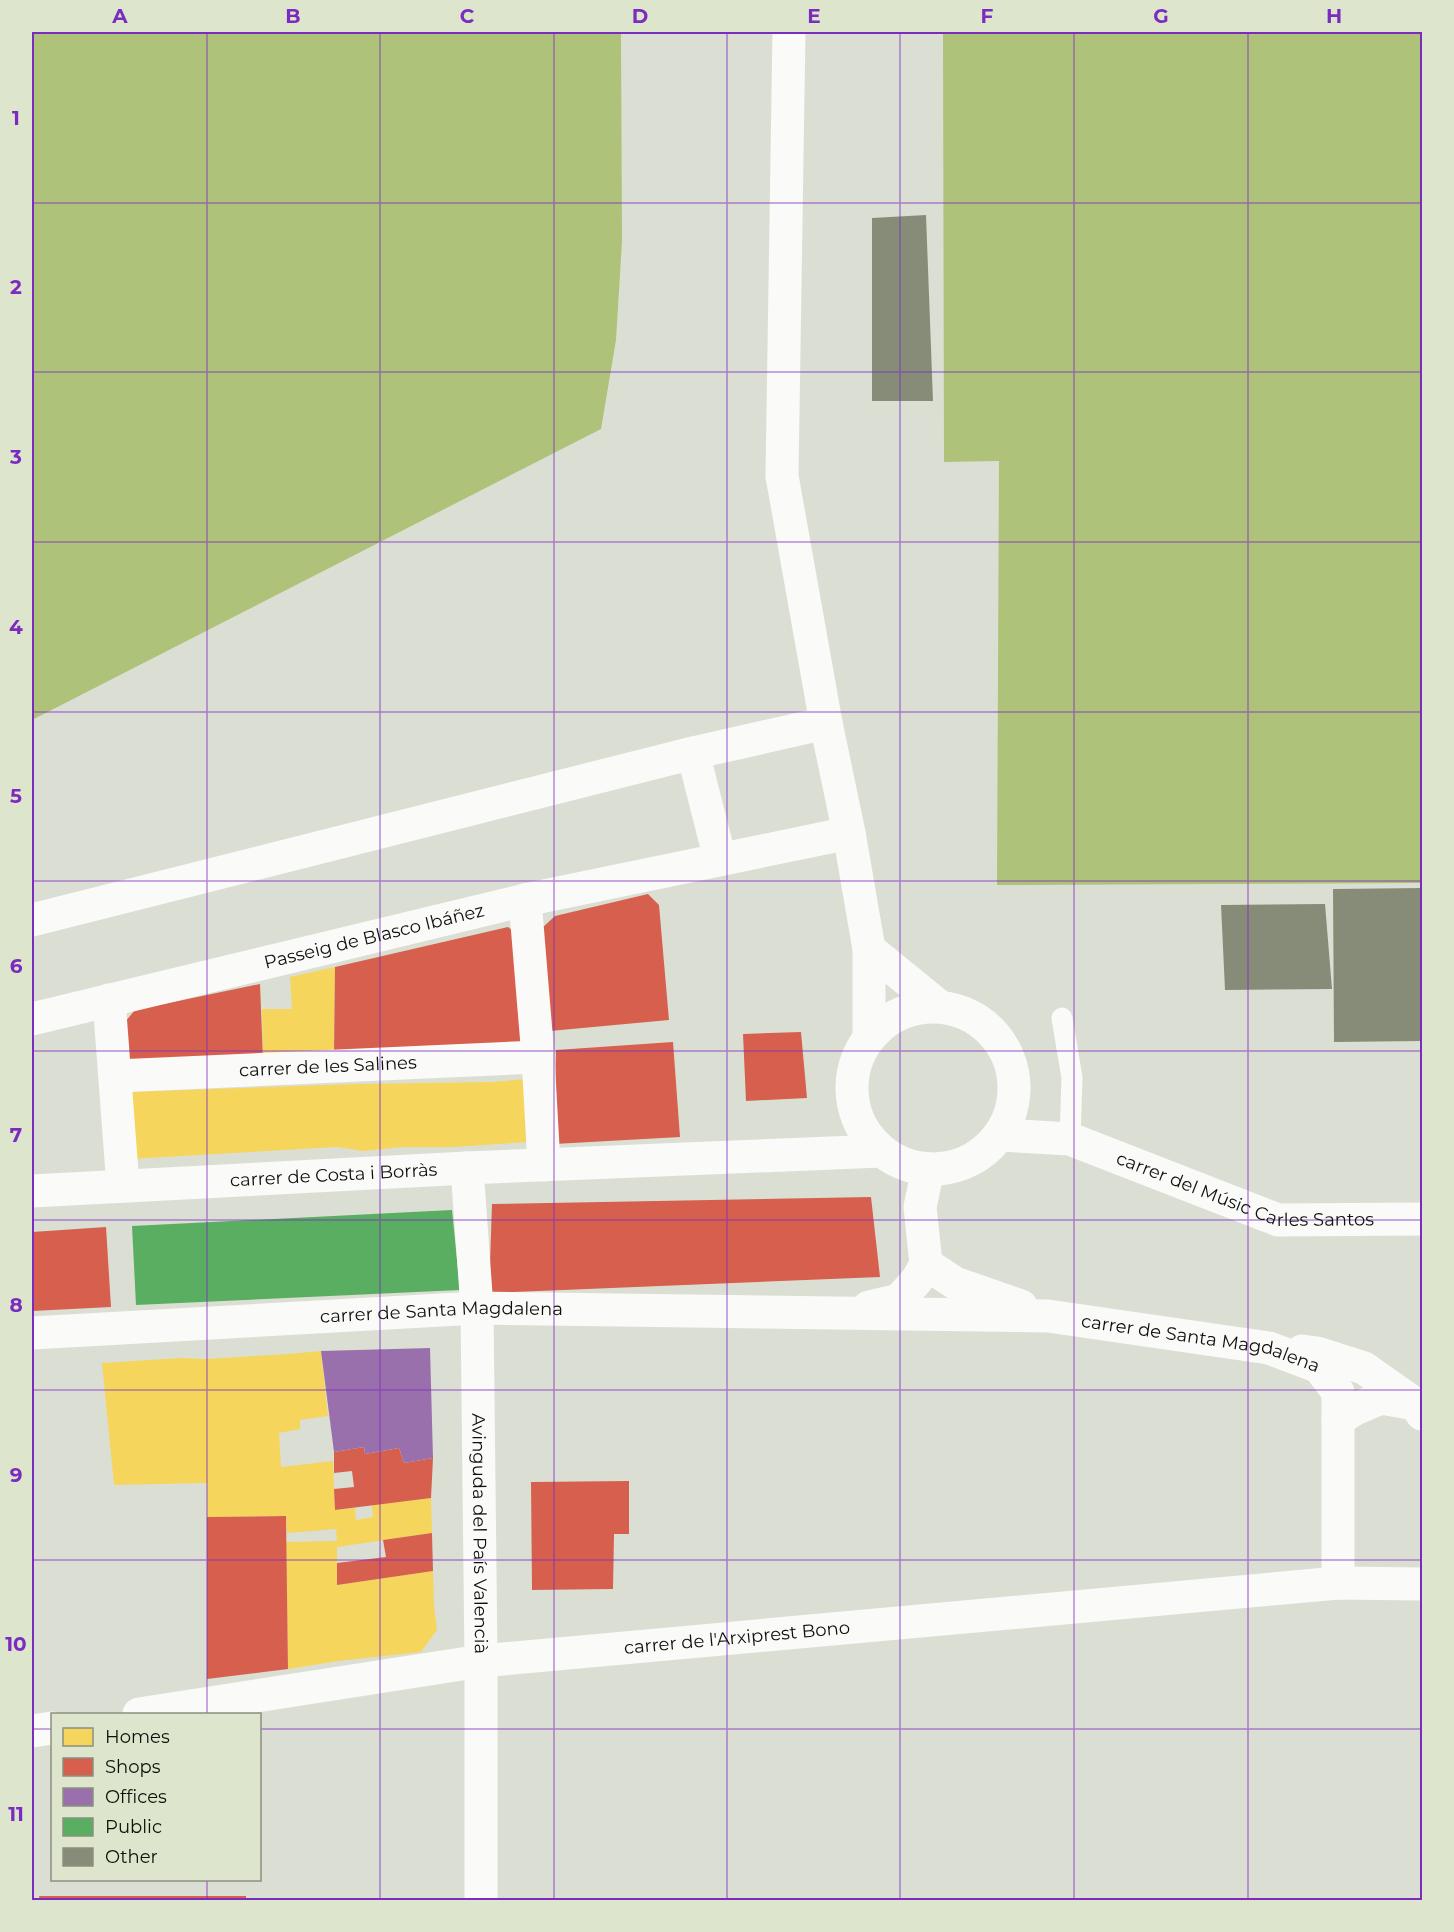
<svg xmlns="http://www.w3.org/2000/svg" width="1454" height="1932" viewBox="0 0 1454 1932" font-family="Montserrat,sans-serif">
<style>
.water{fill:#aec27a}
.homes{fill:#f6d55c}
.shops{fill:#d6604d}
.offices{fill:#9970ab}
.public{fill:#5aae61}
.building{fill:#878c78}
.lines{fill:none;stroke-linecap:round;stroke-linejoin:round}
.lane{stroke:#fafaf8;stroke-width:21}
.street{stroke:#fafaf8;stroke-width:33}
.grid{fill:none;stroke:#7b2cbf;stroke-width:1.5;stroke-opacity:0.55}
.labels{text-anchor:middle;stroke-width:6;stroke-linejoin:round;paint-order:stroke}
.street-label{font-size:18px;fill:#0e1109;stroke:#dde5cd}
.neatline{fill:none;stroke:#7b2cbf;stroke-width:2}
.grid-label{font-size:20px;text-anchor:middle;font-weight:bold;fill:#7b2cbf}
</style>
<rect width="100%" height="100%" fill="#dbdfd3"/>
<!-- water -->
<path class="water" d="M32,32h589l1,209 -6,99 -15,89 -569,291z
M943,32h479v851l-425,2 2,-424 -55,1z"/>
<!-- homes -->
<path class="homes" d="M335,967l-1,89 -71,4 -1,-51h30l-2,-32z
M526,1079l2,63 -75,5h-50l-40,4 -26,-4 -207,12 -3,-67 230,-8 135,-2z
M321,1351l7,65 -28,4v9l-21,4 2,34 52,-6 2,49 20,-2 1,12 17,-3 -1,-12 59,-7 1,35 -95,14v38l96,-14 1,35 3,24 -16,22 -83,9 -50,8 -2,-127 51,-1 -1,-12 -49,4 -1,-17 -79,1v-34l-93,2 -12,-122 79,-5 24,1 84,-5z"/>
<!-- shops -->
<path class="shops" d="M648,894l11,11 10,115 -119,11 -8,-103 13,-12z
M508,927l8,6 6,112 -188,11 1,-89z
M260,984l3,76 -141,2 -2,-34 15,-18z
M801,1032l6,66 -61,3 -3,-67z
M673,1042l7,95 -126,7 2,-94z
M871,1197l9,80 -391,16 3,-89z
M106,1227l5,80 -79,4v-79z
M364,1447l1,7 34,-6 5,15 29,-5 -2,40 -96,12 -1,-21 20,-2 -2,-16 -18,2v-21z
M629,1481v53h-15l-1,55 -81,1 -1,-108z
M286,1516l2,153 -81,10v-162z
M432,1533l1,38 -96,14v-22l49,-6 -3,-17z
M39,1896h207v4h-206z"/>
<!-- offices -->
<path class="offices" d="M430,1348l3,110 -29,5 -5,-15 -34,6 -1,-7 -30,5 -13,-101z"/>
<!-- public -->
<path class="public" d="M452,1210l8,80 -324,15 -4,-79z"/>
<!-- building -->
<path class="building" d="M926,215l7,186h-61v-183z
M1422,888v153l-88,1 -1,-153z
M1325,904l7,85 -107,1 -4,-85z"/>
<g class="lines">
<!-- lane -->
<path class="lane" d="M1062,1018l10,60 -2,61"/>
<!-- street -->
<g class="street">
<path d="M789,32l-7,444 44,247 23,110 20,116v86"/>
<path d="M693,753l27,106"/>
<path d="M525,900l13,157 6,108"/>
<path d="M32,920l661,-167 133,-30"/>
<path d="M869,949l70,57"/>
<path d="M109,1000l14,186"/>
<circle cx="933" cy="1088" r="81"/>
<path id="s1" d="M32,1019l493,-119 324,-67"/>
<path id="s2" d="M116,1076l422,-19"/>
<path id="s3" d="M1001,1135l69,4 208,81 144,-1"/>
<path id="s4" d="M467,1168l10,140 4,353v239"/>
<path id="s5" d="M32,1191l435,-23 414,-17"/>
<path d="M926,1264l29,19 66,23"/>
<path d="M869,1307l30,-7 18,-20 9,-16 -6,-57 8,-38"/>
<path id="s6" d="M32,1333l445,-25 571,8 221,32 50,19 19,25v191"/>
<path d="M1302,1351l15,2 47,15 51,36 7,10"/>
<path d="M1338,1420l17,-11 26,-11 34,6"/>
<path id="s7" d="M139,1714l342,-53 857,-78 84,1"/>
<path d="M32,1731l20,-3"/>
</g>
</g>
<!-- grid -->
<path class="grid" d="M207,32v1682M380,32v1868M554,32v1868M727,32v1868M900,32v1868M1074,32v1868M1248,32v1868M32,203h1390M32,372h1390M32,542h1390M32,712h1390M32,881h1390M32,1051h1390M32,1220h1390M32,1390h1390M32,1560h1390M32,1729h20M260,1729h1162M207,1880v20"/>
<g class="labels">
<!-- street labels -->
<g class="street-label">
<text dy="6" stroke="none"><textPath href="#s1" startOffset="352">Passeig de Blasco Ibáñez</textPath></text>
<text dy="6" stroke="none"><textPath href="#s2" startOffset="212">carrer de les Salines</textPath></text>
<text dy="6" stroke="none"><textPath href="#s5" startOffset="302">carrer de Costa i Borràs</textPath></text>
<text dy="6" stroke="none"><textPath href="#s3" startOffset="254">carrer del Músic Carles Santos</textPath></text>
<text dy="6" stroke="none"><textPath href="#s6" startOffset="410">carrer de Santa Magdalena</textPath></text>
<text dy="6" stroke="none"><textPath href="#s6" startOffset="1172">carrer de Santa Magdalena</textPath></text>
<text dy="6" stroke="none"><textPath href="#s4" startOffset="366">Avinguda del País Valencià</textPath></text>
<text dy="6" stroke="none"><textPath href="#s7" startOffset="603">carrer de l'Arxiprest Bono</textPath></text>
</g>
</g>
<!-- border -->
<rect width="1454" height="1932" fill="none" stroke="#dde5cd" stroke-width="66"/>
<!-- legend -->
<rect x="51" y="1713" width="210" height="168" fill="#dde5cd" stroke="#8a907f" stroke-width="1.5"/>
<rect x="63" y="1728" width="30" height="18" fill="#f6d55c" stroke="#8a907f" stroke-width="1.5"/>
<text x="105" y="1743" font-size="18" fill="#0e1109">Homes</text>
<rect x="63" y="1758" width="30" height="18" fill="#d6604d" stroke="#8a907f" stroke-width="1.5"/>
<text x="105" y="1773" font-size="18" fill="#0e1109">Shops</text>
<rect x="63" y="1788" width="30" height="18" fill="#9970ab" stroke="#8a907f" stroke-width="1.5"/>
<text x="105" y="1803" font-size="18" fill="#0e1109">Offices</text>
<rect x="63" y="1818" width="30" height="18" fill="#5aae61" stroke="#8a907f" stroke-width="1.5"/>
<text x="105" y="1833" font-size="18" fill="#0e1109">Public</text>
<rect x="63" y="1848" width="30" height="18" fill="#878c78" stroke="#8a907f" stroke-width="1.5"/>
<text x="105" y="1863" font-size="18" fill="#0e1109">Other</text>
<rect x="33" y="33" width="1388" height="1866" class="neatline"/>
<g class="grid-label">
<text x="120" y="23">A</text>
<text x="293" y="23">B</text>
<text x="467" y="23">C</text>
<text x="640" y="23">D</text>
<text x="814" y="23">E</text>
<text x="987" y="23">F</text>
<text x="1161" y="23">G</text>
<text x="1334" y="23">H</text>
<text x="16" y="125">1</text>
<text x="16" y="294">2</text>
<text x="16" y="464">3</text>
<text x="16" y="634">4</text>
<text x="16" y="803">5</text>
<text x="16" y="973">6</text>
<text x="16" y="1142">7</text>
<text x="16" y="1312">8</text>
<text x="16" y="1482">9</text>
<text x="16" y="1651">10</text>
<text x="16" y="1821">11</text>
</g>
</svg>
